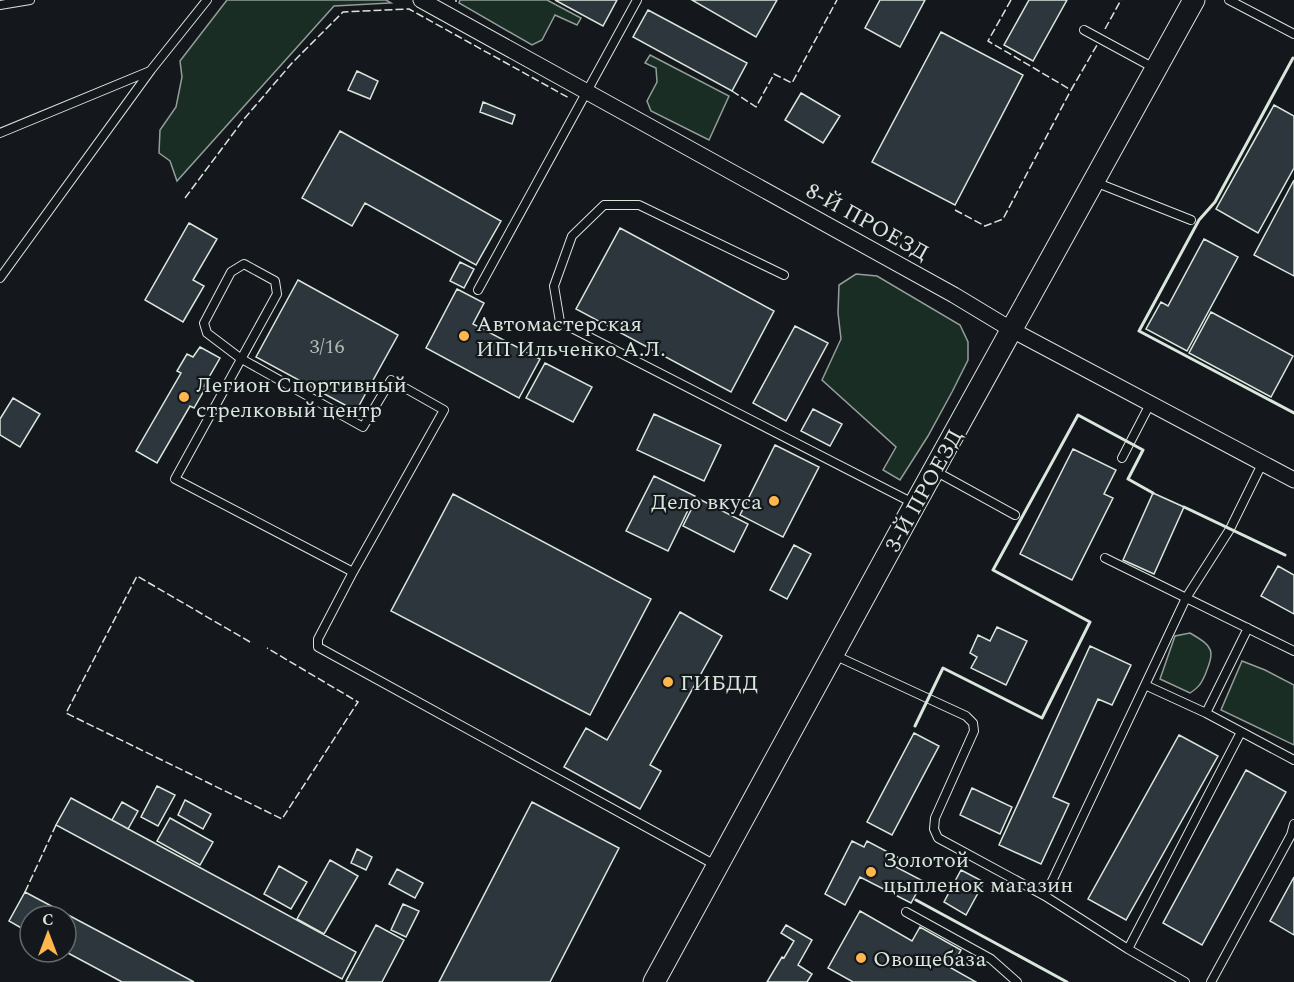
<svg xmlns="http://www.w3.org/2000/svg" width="1294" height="982" viewBox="0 0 1294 982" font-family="Spectral,serif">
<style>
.green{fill:#1a2d24;stroke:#939e99;stroke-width:1.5}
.building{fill:#2c363c;stroke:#d8e6dc;stroke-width:1.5}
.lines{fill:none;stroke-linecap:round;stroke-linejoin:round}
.lane-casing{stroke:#d8e6dc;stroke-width:10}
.street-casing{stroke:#d8e6dc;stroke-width:17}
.secondary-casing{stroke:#d8e6dc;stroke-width:23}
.lane{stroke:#14181c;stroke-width:8}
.street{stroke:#14181c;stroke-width:15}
.secondary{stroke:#14181c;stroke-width:21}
.fence{stroke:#d8e6dc;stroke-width:1.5;stroke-dasharray:8 3;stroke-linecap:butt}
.wall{stroke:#d8e6dc;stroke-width:3}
.poi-dot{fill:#ffb74d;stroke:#14181c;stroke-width:2}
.labels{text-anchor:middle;stroke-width:4.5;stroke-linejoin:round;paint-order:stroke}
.number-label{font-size:20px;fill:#adbab4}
.street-label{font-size:22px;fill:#d8e6dc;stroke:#14181c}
.poi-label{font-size:22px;fill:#d8e6dc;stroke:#14181c;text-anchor:start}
</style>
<rect width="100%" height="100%" fill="#14181c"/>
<!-- green -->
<path class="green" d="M227,0h159l5,3 -57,3 -157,175 -7,-20 -11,-8 1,-23 16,-23 6,-30 -2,-16z
M460,0h87l34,18 -4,7 -22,-10 -13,25 -10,5 -73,-42z
M650,55l79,41 -20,44 -58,-29 -4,-10 10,-19 -1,-14 -11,-5z
M856,274l21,2 83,49 8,17v18l-16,32 -24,44 -28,44 -17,-10 13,-23 -74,-67 19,-41 -3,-26 1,-28z
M1190,633c24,14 25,17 15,42 -4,9 -6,12 -15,18l-30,-14 15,-43z
M1242,661l23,9 29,15v60l-73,-35z"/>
<!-- building -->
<path class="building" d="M555,0h62l-14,26z
M692,0h85l-21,37z
M880,0h45l-25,47 -35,-19z
M1029,0h38l-34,61 -29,-16z
M648,10l99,53 -15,28 -99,-54z
M941,32l82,43 -68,130 -83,-43z
M357,71l21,10 -8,18 -22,-9z
M801,93l39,23 -17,27 -38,-23z
M483,102l32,13 -3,9 -32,-12z
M1274,105l20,11v52l-36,65 -42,-24z
M340,131l161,90 -25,44 -111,-62 -13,23 -50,-28z
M1294,180v96l-40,-21z
M189,223l28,16 -24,41 11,6 -21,36 -38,-22z
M620,228l154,83 -43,81 -155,-83z
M1204,239l34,18 -51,94 -41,-22 15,-27 7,4z
M460,262l14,7 -10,19 -14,-7z
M298,280l100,55 -42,76 -100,-54z
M457,289l27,14 -11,21 67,35 -21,39 -93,-50z
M1211,312l82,44 -22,41 -82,-44z
M795,326l33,17 -42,78 -33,-18z
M200,347l20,11 -16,28 2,1 -12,21 -4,-2 -33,57 -21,-12 45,-78 -4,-2 10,-17 6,3z
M545,363l47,24 -19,35 -47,-24z
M13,398l27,16 -20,33 -20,-12v-16z
M813,409l29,15 -12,22 -29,-15z
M654,414l67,31 -17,36 -67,-31z
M775,445l44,22 -36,70 -43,-22z
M1073,449l43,21 -12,24 9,4 -41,82 -52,-26z
M654,476l41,20 -27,55 -42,-20z
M1153,493l31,14 -30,67 -31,-14z
M453,494l198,105 -61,116 -199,-104z
M697,498l51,26 -14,28 -51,-26z
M794,545l17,9 -24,45 -17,-9z
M1278,566l16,9v39l-33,-18z
M680,612l42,24 -72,129 11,6 -21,38 -76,-42 22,-39 21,12z
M997,627l30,14 -21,44 -35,-17 6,-11 -7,-4 8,-18 12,6z
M1090,646l41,19 -19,40 -14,-6 -45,98 16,7 -28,60 -42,-19z
M914,733l25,13 -47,89 -25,-13z
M1179,735l39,21 -92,164 -38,-21z
M1246,770l40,22 -84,153 -39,-22z
M157,786l18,9 -17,31 -17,-9z
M972,788l40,19 -12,27 -40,-19z
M71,798l285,154 -14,27 -286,-154z
M185,800l26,14 -8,15 -25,-14z
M122,802l16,9 -10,18 -16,-9z
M532,802l87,46 -69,134h-111z
M170,818l43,24 -13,23 -43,-24z
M852,841l12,6 3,-6 34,18 -5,8 27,14 -12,22 -51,-26 -15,28 -20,-11z
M357,849l15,8 -6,13 -15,-7z
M330,860l28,16 -34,58 -27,-15z
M279,866l28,16 -16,27 -27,-15z
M397,869l26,14 -8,15 -26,-14z
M961,870l23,12 -18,33 -22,-13z
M1294,877v58l-24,-14z
M25,892l169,90h-72l-56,-30v-36h-36v17l-21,-12z
M403,904l16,7 -13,26 -15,-7z
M860,911l52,30 8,-14 41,23 -10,18 25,14h-123l-25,-14z
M376,925l28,15 -22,42h-34l-2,-1z
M786,925l26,15 -14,25 14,9 -5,8h-40l15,-25 2,1 10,-17 -13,-8z"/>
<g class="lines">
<!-- lane casing -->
<g class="lane-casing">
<path id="lane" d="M1229,0l65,34
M0,5l30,-5
M1084,30l70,38
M0,133l150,-62
M1095,182l96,38
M784,275l-145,-70h-35l-32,31 -18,50 6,36 353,181
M0,278l151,-208 56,-70
M478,290l159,-290
M1122,458l28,-54
M1262,464l-32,65 -44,69 -41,87 61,28 88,47
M935,471l80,44
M1105,558l189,93
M353,572l-178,-93 102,-185 -2,-13 -31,-17 -13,8 -27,51 3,10 33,25 123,69 28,-47 53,30 -91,162 -35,67v8l399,219
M834,655l132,61 7,7 1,8 -39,87 -1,11 4,9 107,58 83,53 57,33
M1206,713l42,-85
M1045,896l100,-211
M906,912l85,47 26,23
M1128,949l113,-217
M1211,982l80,-147 3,-11"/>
</g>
<!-- street casing -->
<g class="street-casing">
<path id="street" d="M421,0l533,295 58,35 282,150"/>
</g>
<!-- secondary casing -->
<g class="secondary-casing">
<path id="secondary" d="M654,982l261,-478 279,-504"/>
</g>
<!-- lane -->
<use href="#lane" class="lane"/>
<!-- street -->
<use href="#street" class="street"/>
<!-- secondary -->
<use href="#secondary" class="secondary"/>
<!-- fence -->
<path class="fence" d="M1011,0l-23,41 83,49 26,-45
M456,2v-2
M1105,29l16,-29
M732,91l24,16 18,-33 18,9 45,-83
M185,198l59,-79 48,-56 51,-51 66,-3 160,89
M955,210l30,16 18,-7 68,-129
M250,642l-113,-66 -71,137 216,106 76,-117 -91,-54
M25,892l31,-67"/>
<!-- wall -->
<path class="wall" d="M1293,58l-78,144 -16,18 -60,111 155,82
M1184,507l101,48
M915,726l28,-58 99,50 48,-96 -97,-52 85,-155 65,35 -15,29 25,14
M916,900l151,82"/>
</g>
<!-- markers -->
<g class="poi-dot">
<circle cx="464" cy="336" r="6"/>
<circle cx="184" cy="397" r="6"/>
<circle cx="774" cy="501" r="6"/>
<circle cx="668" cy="682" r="6"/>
<circle cx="871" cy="872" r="6"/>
<circle cx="861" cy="958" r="6"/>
</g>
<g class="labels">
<!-- number labels -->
<g class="number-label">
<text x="327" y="353">3/16</text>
</g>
<!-- street labels -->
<g class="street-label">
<text transform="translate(868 221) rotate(29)" y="8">8-Й ПРОЕЗД</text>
<text transform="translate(923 490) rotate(-61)" y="8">3-Й ПРОЕЗД</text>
</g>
<!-- poi labels -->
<g class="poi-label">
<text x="476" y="331">Автомастерская<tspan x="476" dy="25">ИП Ильченко А.Л.</tspan></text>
<text x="196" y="392">Легион Спортивный<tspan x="196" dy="25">стрелковый центр</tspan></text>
<text x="762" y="509" text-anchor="end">Дело вкуса</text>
<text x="680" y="690">ГИБДД</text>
<text x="883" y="867">Золотой<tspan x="883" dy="25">цыпленок магазин</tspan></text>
<text x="873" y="966">Овощебаза</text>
</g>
</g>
<!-- north arrow -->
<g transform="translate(48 934)"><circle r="28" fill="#14181c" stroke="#626a69" stroke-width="1.5"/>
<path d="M0-4.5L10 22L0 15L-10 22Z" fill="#ffb74d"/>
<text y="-9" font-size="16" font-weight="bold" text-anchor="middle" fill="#d8e6dc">С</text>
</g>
</svg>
